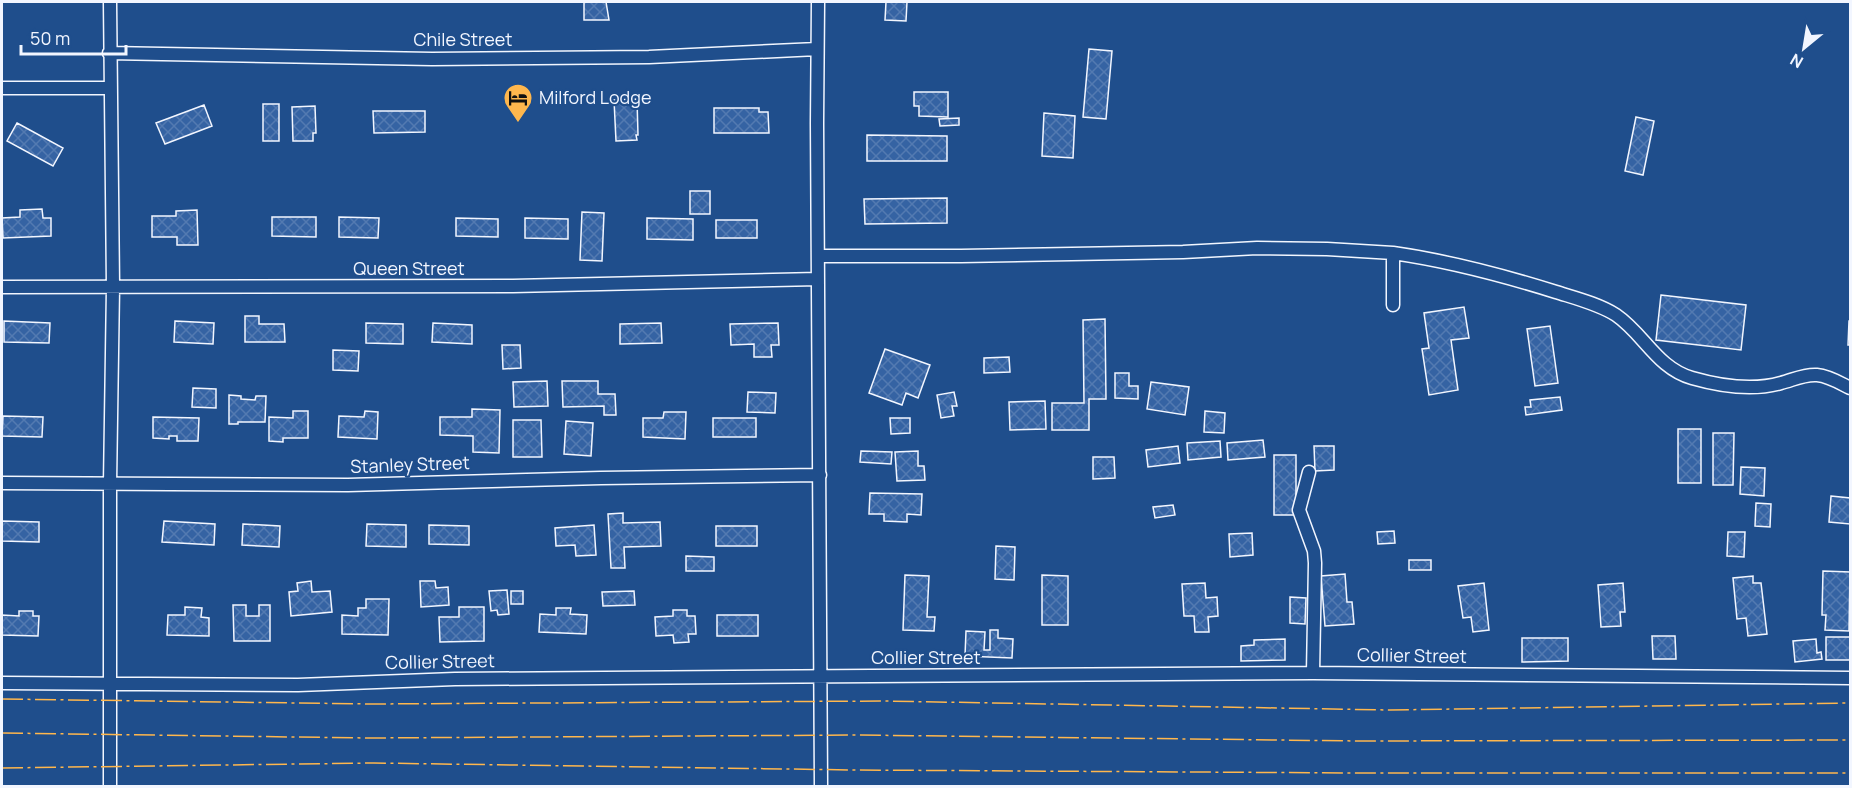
<svg xmlns="http://www.w3.org/2000/svg" width="1852" height="788" viewBox="0 0 1852 788" font-family="Manrope,sans-serif">
<style>
.building{fill:url(#building-cross-hatch);stroke:#f2f6ff;stroke-width:1.5}
.lines{fill:none;stroke-linecap:round;stroke-linejoin:round}
.street-casing{stroke:#f2f6ff;stroke-width:15}
.street{stroke:#1f4e8c;stroke-width:12}
.power{stroke:#ffb74d;stroke-width:1.5;stroke-dasharray:21 4.5 3 4.5;stroke-linecap:butt}
.labels{text-anchor:middle;stroke-width:4.5;stroke-linejoin:round;paint-order:stroke}
.street-label{font-size:18px;fill:#f2f6ff;stroke:#1f4e8c}
.poi-label{font-size:18px;fill:#f2f6ff;stroke:#1f4e8c;text-anchor:start}
</style>
<defs>
<pattern id="building-cross-hatch" width="8" height="8" patternUnits="userSpaceOnUse" patternTransform="scale(1.5)"><rect width="8" height="8" fill="#3563a3"/><path d="M0 0l8 8M0 8l8-8" fill="none" stroke="#537ab1"/></pattern>
</defs>
<rect width="100%" height="100%" fill="#1f4e8c"/>
<!-- building -->
<path class="building" d="M584,2h22l3,18h-25z
M886,2h21l-1,19 -21,-1z
M1089,49l23,2 -6,68 -23,-2z
M914,92h34v25l-29,-1v-10h-5z
M637,99l1,36h-2l1,5 -21,1 -2,-41z
M263,104h16v37h-16z
M204,105l8,21 -47,18 -9,-21z
M315,106l1,27h-3v8h-20l-1,-34z
M714,108h45v4h9l1,21h-55z
M373,111h52v21l-51,1z
M1044,113l31,3 -2,42 -31,-2z
M1636,117l18,4 -11,54 -18,-4z
M959,118v7l-19,1 -1,-7z
M17,123l46,25 -10,18 -46,-25z
M867,135l80,1v25h-80z
M690,191h20v23h-20z
M947,198v25l-82,1 -1,-25z
M42,209l1,9h8v18l-48,2 -1,-20 18,-1v-7z
M197,210l1,35h-21v-8h-25v-21h24v-5z
M582,212l22,1 -2,48 -22,-1z
M272,217h44v20l-44,-1z
M339,217l40,1 -1,20 -39,-1z
M456,218l42,1v18l-42,-1z
M525,218l43,1v20l-43,-1z
M647,218l46,1v21l-46,-1z
M716,220h41v18h-41z
M1661,295l85,10 -5,45 -85,-10z
M1464,307l5,31 -18,2 7,50 -29,5 -7,-46 7,-1 -5,-35z
M245,316h14v8h25l1,18h-40z
M1105,319l1,80h-17v31h-37v-27h32l-1,-83z
M4,321l46,2 -1,20 -45,-1z
M175,321l39,2 -1,21 -39,-2z
M1849,321h1v24h-2z
M366,323l37,1v20l-37,-1z
M433,323l39,2v19l-40,-2z
M661,323l1,20 -42,1v-20z
M778,323l1,22h-8l1,12h-18v-13l-23,1 -1,-21z
M1550,326l8,57 -23,3 -8,-57z
M502,345h18l1,23 -18,1z
M885,349l45,16 -12,33 -12,-5 -4,12 -33,-12z
M333,350l26,1 -1,20 -25,-1z
M1009,357l1,15 -26,1v-15z
M1115,373h14v13h9v13l-23,-1z
M547,381l1,25 -34,1 -1,-25z
M562,381h36v13h17l1,21h-12v-9l-41,1z
M1151,382l38,5 -4,28 -38,-6z
M193,388l23,1v19l-24,-1z
M748,392l28,1 -1,20 -28,-1z
M954,392l3,14h-5l2,10 -13,2 -4,-23z
M229,395l12,1v3l14,1 1,-4h10l-1,26h-27v2h-9z
M1560,397l2,13 -36,5 -1,-8h6l-1,-7z
M1045,401l1,28 -36,1 -1,-28z
M472,409l28,1 -1,43 -26,-1v-16l-33,-1v-18h32z
M293,411h15v27h-25v4l-14,-1v-24l24,1z
M365,411l13,1 -1,27 -39,-2 1,-21 25,1z
M1205,411l20,2 -1,20 -20,-1z
M664,412h22l-1,27 -42,-2v-19h20z
M3,416l40,1 -1,20 -40,-1z
M153,417l46,1 -1,23h-21v-5h-8v3l-16,-1z
M713,418h43v19h-43z
M890,418h20v15l-19,1z
M513,420h28l1,37h-29z
M566,421l27,2 -2,33 -27,-2z
M1678,429h23v54h-23z
M1713,433h21l-1,52h-20z
M1263,440l2,17 -37,3 -1,-17z
M1220,441l1,16 -33,3 -1,-17z
M1178,446l2,17 -32,4 -2,-17z
M1314,446h20v24l-19,1z
M861,451l31,1 -1,12 -31,-2z
M918,451v15h6l1,14 -28,1 -2,-29z
M1274,455h22v60h-22z
M1093,457h21l1,21 -22,1z
M1741,467l24,1 -1,28 -24,-2z
M870,493l52,1 -1,21 -14,-1v8l-23,-1v-7h-15z
M1831,496l19,2v26l-21,-2z
M1756,503l15,1 -1,23 -15,-1z
M1173,505l2,10 -20,3 -2,-11z
M623,513v10l37,-1 1,24 -37,1 1,21h-14l-3,-54z
M2,521l37,1v20l-37,-1z
M164,521l51,3 -1,21 -52,-3z
M243,524l37,2 -1,21 -37,-2z
M367,524l39,1v22l-40,-1z
M429,525l40,1v19l-40,-1z
M594,525l2,30 -20,1 -1,-11 -19,1 -1,-18z
M716,526h41v20h-41z
M1394,531l1,12 -17,1 -1,-12z
M1728,532h17l-1,25 -17,-1z
M1252,533l1,22 -23,2 -1,-23z
M996,546l19,1 -1,33 -19,-1z
M686,556l28,1v14h-28z
M1409,560h22v10h-22z
M1823,571l27,1 -1,59 -24,-1 1,-15h-4z
M1345,574l2,28h5l2,22 -29,2 -4,-50z
M905,575l24,1 -2,41h8l-1,14 -31,-1z
M1042,575l26,1v49h-26z
M1753,576v7h8l6,51 -19,2 -2,-18 -9,1 -4,-41z
M311,581l1,11 18,-1 2,21 -41,4 -2,-24 9,-1 -1,-8z
M420,581h15l1,7 12,-1 1,18 -28,2z
M1205,583l1,15 11,-1 1,19 -10,1 1,15h-14l-1,-16h-10l-2,-32z
M1484,583l5,47 -16,2 -2,-15 -8,1 -5,-32z
M1623,583l2,29h-5l1,14 -20,1 -3,-42z
M507,590l2,24 -11,1 -1,-5 -6,1 -2,-20z
M511,591h12v13h-12z
M634,591l1,14 -32,1 -1,-14z
M1290,597l16,1 -1,26 -15,-1z
M366,599h23l-1,36 -46,-1v-19l16,1v-8h8z
M233,605h13v11h13v-11h11v36h-36z
M185,607l17,1 -1,9 8,1v18l-42,-1 1,-20h17z
M459,607h25v34l-44,1 -1,-25h20z
M556,608h15l-1,6 17,1 -1,19 -47,-2 1,-18 16,1z
M673,610h14v6h8l1,18h-8l1,8 -15,1 -1,-8 -17,1 -1,-19 18,-1z
M19,611h14v5h6l-1,20 -36,-1v-20l17,1z
M717,615h41v21h-41z
M990,630h8v8l15,1 -1,19 -47,-2 1,-25 19,1 -1,18h6z
M1652,636h23l1,23h-23z
M1826,637h24v23h-24z
M1522,638h46v23l-46,1z
M1285,639v21l-44,1v-15l13,-1v-5z
M1816,639l1,14 4,-1 1,7 -27,3 -2,-21z"/>
<g class="lines">
<!-- street casing -->
<g class="street-casing">
<path id="street" d="M110,2l3,285 -3,197v302
M818,2l-1,121 4,663
M109,53l323,6 217,-2 168,-8
M2,88h108
M1393,253c56,8 109,22 163,39 19,6 43,12 60,23 28,19 41,53 76,63 28,8 61,13 89,5 12,-3 23,-9 36,-8 12,1 23,8 33,13
M818,256h143l222,-4 74,-4 70,1 66,4v52
M2,287l511,-1 305,-7
M1309,472l-10,38 15,41 1,12 -2,110
M2,483l346,2 253,-7 219,-3
M2,683l296,2 157,-6 858,-6 537,5"/>
</g>
<!-- street -->
<use href="#street" class="street"/>
<!-- power -->
<path class="power" d="M2,699l370,5 510,-3 508,9 460,-7
M2,733l367,5 488,-3 502,6 491,-1
M2,768l372,-5 482,7 502,3h492"/>
</g>
<!-- icons -->
<defs>
<g id="hotel-pin" transform="scale(1.5)"><path d="M0 17L-7.5 6A9.5 9.5 0 1 1 7.5 6Z" fill="#ffb74d" stroke="#1f4e8c"/><path d="M-6-4.5h1.5V1H6V5H4.5V3h-9V5H-6ZM-4 0a1.8 1.8 0 1 1 3.6 0ZM.5 0V-2.5h3Q6-2.5 6 0Z" fill="#111"/></g>
</defs>
<g fill-rule="evenodd">
<use href="#hotel-pin" x="518" y="98"/>
</g>
<g class="labels">
<!-- street labels -->
<g class="street-label">
<text x="463" y="46">Chile Street</text>
<text x="409" y="275">Queen Street</text>
<text transform="translate(410 465) rotate(-2)" y="6">Stanley Street</text>
<text transform="translate(1412 656) rotate(1)" y="6">Collier Street</text>
<text x="926" y="664">Collier Street</text>
<text transform="translate(440 662) rotate(-1)" y="6">Collier Street</text>
</g>
<!-- poi labels -->
<g class="poi-label">
<text x="539" y="104">Milford Lodge</text>
</g>
</g>
<!-- border -->
<rect width="1852" height="788" fill="none" stroke="#f2f6ff" stroke-width="6"/>
<!-- north arrow -->
<g transform="translate(1804 48) rotate(210)" stroke="#1f4e8c" stroke-width="4.5" paint-order="stroke">
<path d="M0-4.5L10 22L0 15L-10 22Z" fill="#f2f6ff"/>
<text y="-9" font-size="16" font-weight="bold" text-anchor="middle" fill="#f2f6ff">N</text>
</g>
<!-- scale -->
<path d="M21 45v9h105v-9" fill="none" stroke="#f2f6ff" stroke-width="3"/>
<text x="30" y="45" font-size="18" fill="#f2f6ff" stroke="#1f4e8c" stroke-width="4.5" paint-order="stroke">50 m</text>
</svg>
